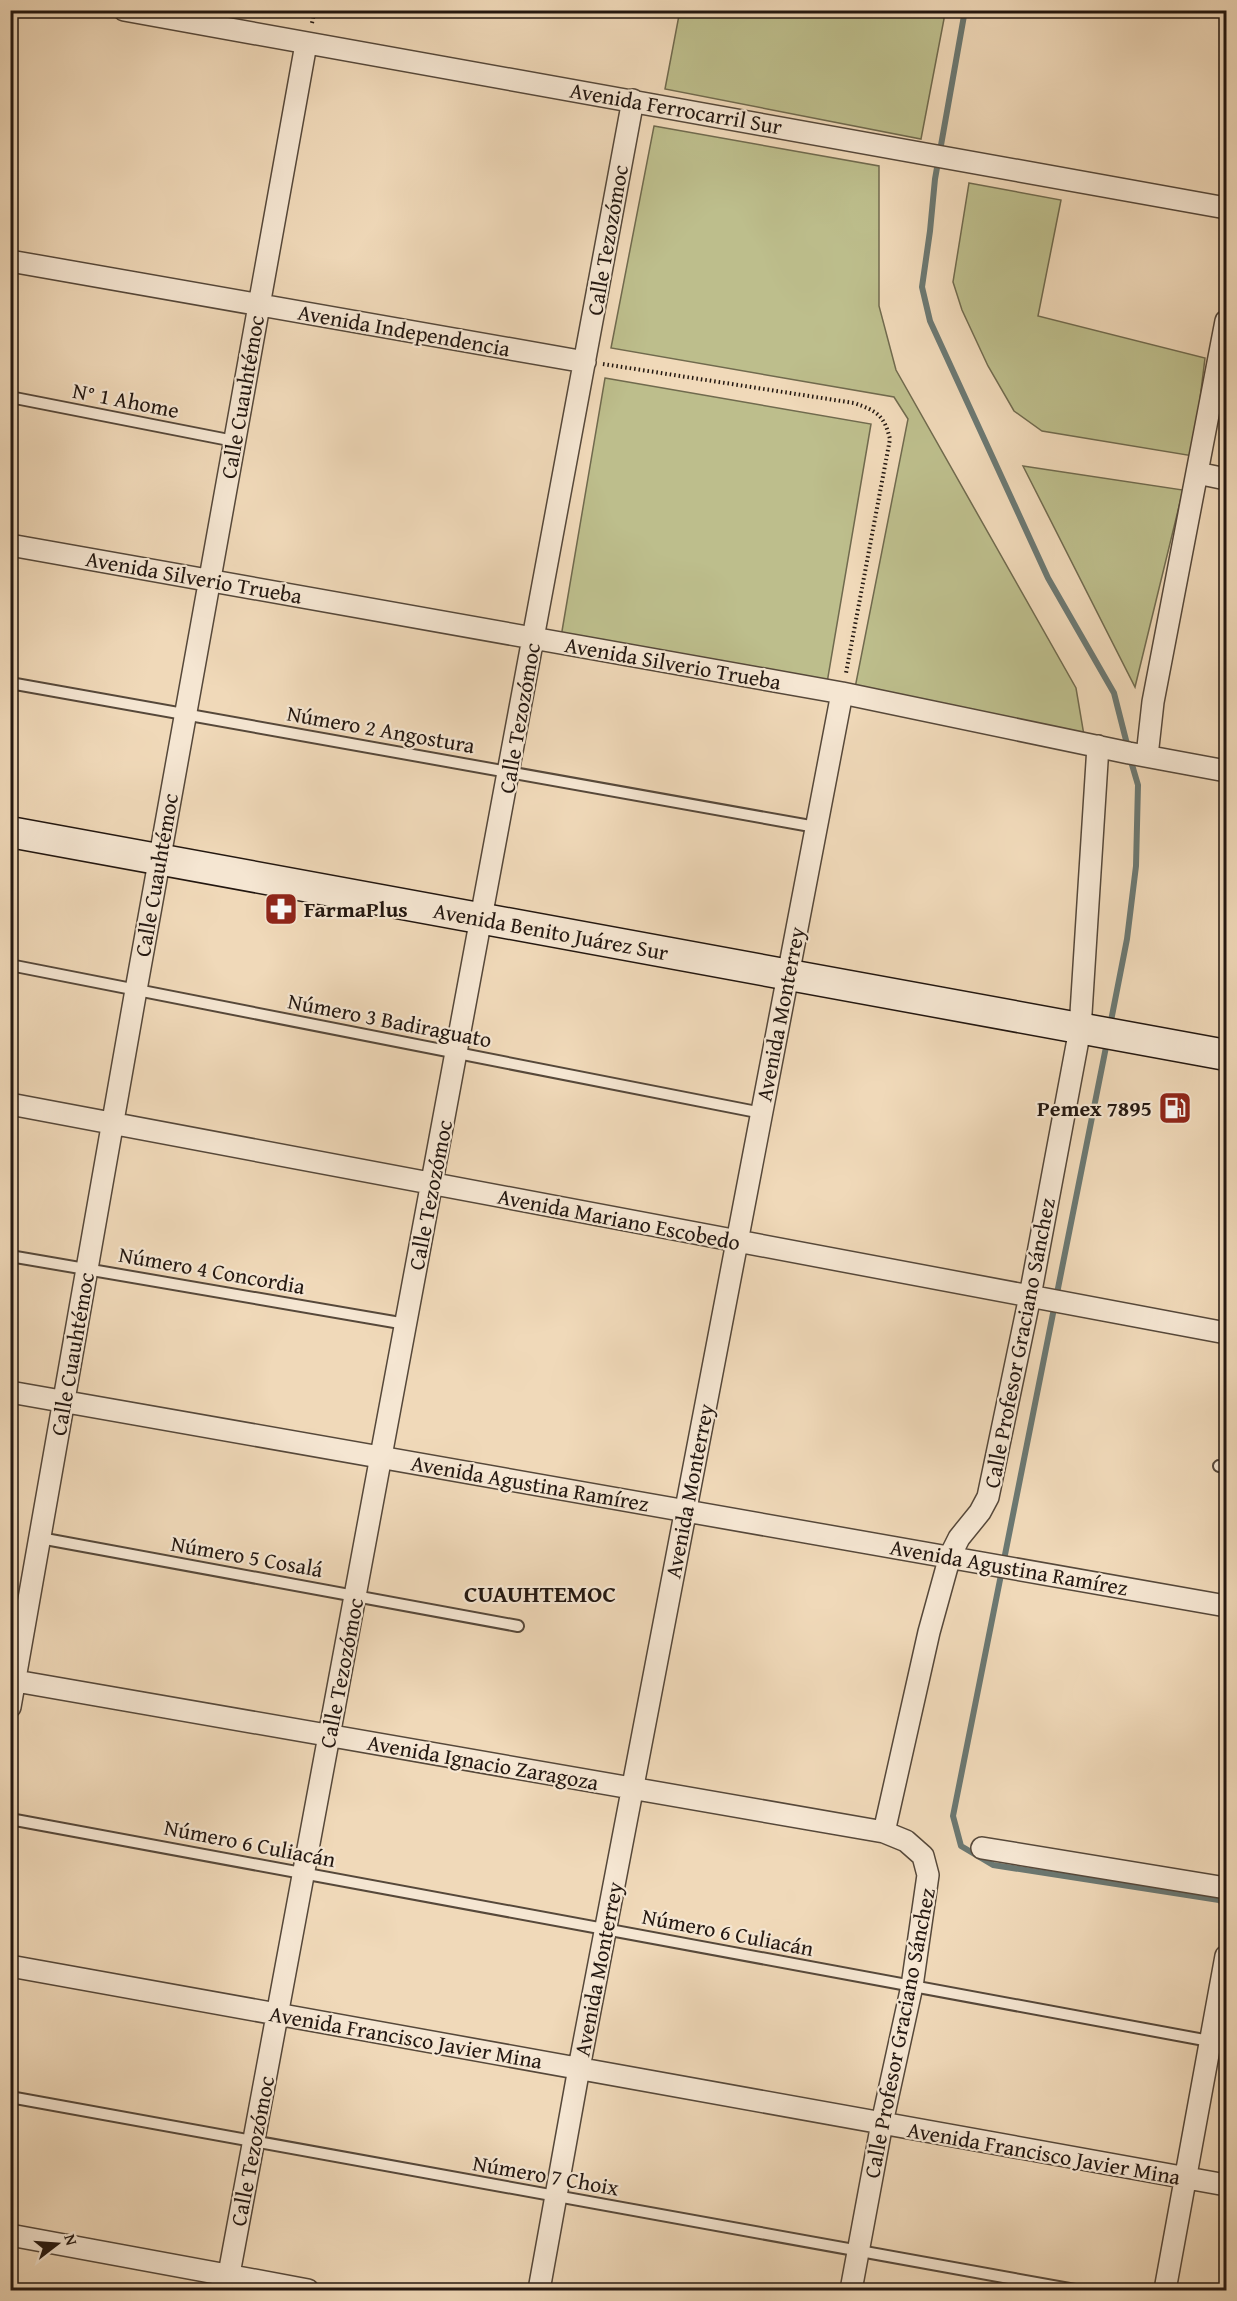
<svg xmlns="http://www.w3.org/2000/svg" width="1237" height="2301" viewBox="0 0 1237 2301" font-family="'Gentium Book Plus',serif">
<style>
.green{fill:#bdbe8c;stroke:#706a4e;stroke-width:1.5}
.lines{fill:none;stroke-linecap:round;stroke-linejoin:round}
.stream{stroke:#6b7872;stroke-width:6}
.lane-casing{stroke:#56483a;stroke-width:14}
.street-casing{stroke:#56483a;stroke-width:24}
.secondary-casing{stroke:#231710;stroke-width:33}
.path{stroke:#231710;stroke-width:4;stroke-dasharray:1.5 3;stroke-linecap:butt}
.lane{stroke:#f5e6d2;stroke-width:10}
.street{stroke:#f5e6d2;stroke-width:21}
.secondary{stroke:#f5e6d2;stroke-width:30}
.labels{text-anchor:middle;stroke-width:4.5;stroke-linejoin:round;paint-order:stroke}
.street-label{font-size:22px;fill:#231710;stroke:#f5e6d2}
.poi-label{font-size:22px;font-weight:bold;fill:#231710;stroke:#f5e6d2;text-anchor:start}
.neighbourhood-label{font-size:24px;font-weight:bold;fill:#231710;stroke:#f5e6d2}
</style>
<rect width="100%" height="100%" fill="#f0d9b9"/>
<filter id="stains"><feTurbulence type="fractalNoise" baseFrequency=".00333" numOctaves="4"/><feColorMatrix values="0 0 0 0 .2 0 0 0 0 .09 0 0 0 0 .02 0 0 0 .5 -.17"/></filter>
<radialGradient id="worn" r=".72"><stop offset=".6" stop-color="#630" stop-opacity="0"/><stop offset="1" stop-color="#630" stop-opacity=".3"/></radialGradient>
<!-- green -->
<path class="green" d="M680,10l263,1 1,8 -23,120 -256,-50z
M654,126l225,40v140l17,64 180,318 10,59 -232,-54 54,-274 -14,-22 -283,-49z
M969,183l92,17 -23,116 167,42 -12,98 -151,-25 -28,-20 -26,-45 -26,-56 -9,-28z
M605,378l266,46 -44,259 -266,-46z
M1023,466l160,24 -48,197z"/>
<g class="lines">
<!-- stream -->
<path class="stream" d="M965,10l-30,169 -5,52 -8,56 8,34 118,257 66,115 14,55
M1110,1026l17,-87 9,-73 2,-81 -8,-27
M1107,1042l-154,774 8,30 32,19 226,35 7,5"/>
<!-- lane casing -->
<g class="lane-casing">
<path id="lane" d="M10,397l224,44
M10,683l806,144
M10,965l752,148
M10,1256l396,68
M1219,1466l7,1
M40,1538l478,88
M10,1819l1216,225
M10,2097l1065,193"/>
</g>
<!-- street casing -->
<g class="street-casing">
<path id="street" d="M124,10l1102,198
M10,261l575,101
M1197,473l29,6
M10,545l832,148 287,60 97,18
M1147,756l6,-54 73,-381
M10,1104l1216,229
M10,1392l1216,214
M10,1680l874,152
M10,1707l126,-717 170,-946
M982,1848l244,40
M10,1966l1216,219
M10,2235l298,55
M226,2290l407,-2190
M539,2290l40,-222 263,-1375
M851,2290l31,-167 30,-137 16,-111 -5,-19 -17,-15 -22,-9 45,-200 21,-76 9,-18 21,-26 8,-15 42,-201 50,-267 18,-283
M1165,2290l61,-334"/>
</g>
<!-- secondary casing -->
<g class="secondary-casing">
<g id="secondary">
<path id="s1" d="M10,832l1216,223"/>
</g>
</g>
<!-- path -->
<path class="path" d="M312,23l3,-13
M603,364l251,39c23,8 30,12 36,36l-44,234"/>
<!-- lane -->
<use href="#lane" class="lane"/>
<!-- street -->
<use href="#street" class="street"/>
<!-- secondary -->
<use href="#secondary" class="secondary"/>
</g>
<!-- icons -->
<defs>
<g id="pharmacy-square" transform="scale(1.725)"><rect x="-9" y="-9" width="18" height="18" rx="4" fill="#8f2418" stroke="#f5e6d2"/><path d="M-2-6h4v4h4v4h-4v4h-4v-4h-4v-4h4Z" fill="#fff"/></g>
<g id="fuel-square" transform="scale(1.725)"><rect x="-9" y="-9" width="18" height="18" rx="4" fill="#8f2418" stroke="#f5e6d2"/><path d="M-5.5-6h7V0h2V4h1.3V-2.5L3-4.5l.8-.8L6-3V5H2.5V1h-1V6h-7ZM-4.2-4.7v3.2H.2V-4.7Z" fill="#fff"/></g>
</defs>
<g fill-rule="evenodd">
<use href="#pharmacy-square" x="281" y="909"/>
<use href="#fuel-square" x="1175" y="1108"/>
</g>
<g class="labels">
<!-- street labels -->
<g class="street-label">
<text transform="translate(676 108) rotate(10)" y="8">Avenida Ferrocarril Sur</text>
<text transform="translate(607 240) rotate(-80)" y="8">Calle Tezozómoc</text>
<text transform="translate(404 330) rotate(10)" y="8">Avenida Independencia</text>
<text transform="translate(242 397) rotate(-80)" y="8">Calle Cuauhtémoc</text>
<text transform="translate(126 400) rotate(11)" y="8">N° 1 Ahome</text>
<text transform="translate(194 577) rotate(10)" y="8">Avenida Silverio Trueba</text>
<text transform="translate(673 663) rotate(10)" y="8">Avenida Silverio Trueba</text>
<text transform="translate(519 718) rotate(-80)" y="8">Calle Tezozómoc</text>
<text transform="translate(381 729) rotate(10)" y="8">Número 2 Angostura</text>
<text transform="translate(156 875) rotate(-80)" y="8">Calle Cuauhtémoc</text>
<text dy="8" stroke="none"><textPath href="#s1" startOffset="550">Avenida Benito Juárez Sur</textPath></text>
<text transform="translate(780 1014) rotate(-79)" y="8">Avenida Monterrey</text>
<text transform="translate(390 1020) rotate(11)" y="8">Número 3 Badiraguato</text>
<text transform="translate(430 1195) rotate(-79)" y="8">Calle Tezozómoc</text>
<text transform="translate(619 1219) rotate(11)" y="8">Avenida Mariano Escobedo</text>
<text transform="translate(212 1270) rotate(10)" y="8">Número 4 Concordia</text>
<text transform="translate(1019 1343) rotate(-79)" y="8">Calle Profesor Graciano Sánchez</text>
<text transform="translate(72 1354) rotate(-80)" y="8">Calle Cuauhtémoc</text>
<text transform="translate(530 1483) rotate(10)" y="8">Avenida Agustina Ramírez</text>
<text transform="translate(689 1491) rotate(-79)" y="8">Avenida Monterrey</text>
<text transform="translate(247 1556) rotate(10)" y="8">Número 5 Cosalá</text>
<text transform="translate(1009 1567) rotate(10)" y="8">Avenida Agustina Ramírez</text>
<text transform="translate(341 1673) rotate(-79)" y="8">Calle Tezozómoc</text>
<text transform="translate(483 1762) rotate(10)" y="8">Avenida Ignacio Zaragoza</text>
<text transform="translate(250 1843) rotate(11)" y="8">Número 6 Culiacán</text>
<text transform="translate(728 1932) rotate(11)" y="8">Número 6 Culiacán</text>
<text transform="translate(598 1969) rotate(-79)" y="8">Avenida Monterrey</text>
<text transform="translate(899 2033) rotate(-79)" y="8">Calle Profesor Graciano Sánchez</text>
<text transform="translate(406 2037) rotate(10)" y="8">Avenida Francisco Javier Mina</text>
<text transform="translate(252 2151) rotate(-79)" y="8">Calle Tezozómoc</text>
<text transform="translate(1044 2153) rotate(10)" y="8">Avenida Francisco Javier Mina</text>
<text transform="translate(546 2175) rotate(10)" y="8">Número 7 Choix</text>
</g>
<!-- poi labels -->
<g class="poi-label">
<text x="304" y="917">FarmaPlus</text>
<text x="1152" y="1116" text-anchor="end">Pemex 7895</text>
</g>
<!-- neighbourhood labels -->
<g class="neighbourhood-label">
<text x="540" y="1602">CUAUHTEMOC</text>
</g>
</g>
<!-- margin -->
<rect width="1237" height="2301" fill="none" stroke="#f0d9b9" stroke-width="36"/>
<rect x="12" y="12" width="1213" height="2277" fill="none" stroke="#231710" stroke-width="3"/>
<rect x="18" y="18" width="1201" height="2265" fill="none" stroke="#231710" stroke-width="1.5"/>
<!-- north arrow -->
<g transform="translate(57 2244) rotate(73)" stroke="#f5e6d2" stroke-width="4.5" paint-order="stroke">
<path d="M0-4.5L10 22L0 15L-10 22Z" fill="#231710"/>
<text y="-9" font-size="16" font-weight="bold" text-anchor="middle" fill="#231710">N</text>
</g>
<rect width="100%" height="100%" filter="url(#stains)"/>
<rect width="100%" height="100%" fill="url(#worn)"/>
</svg>
